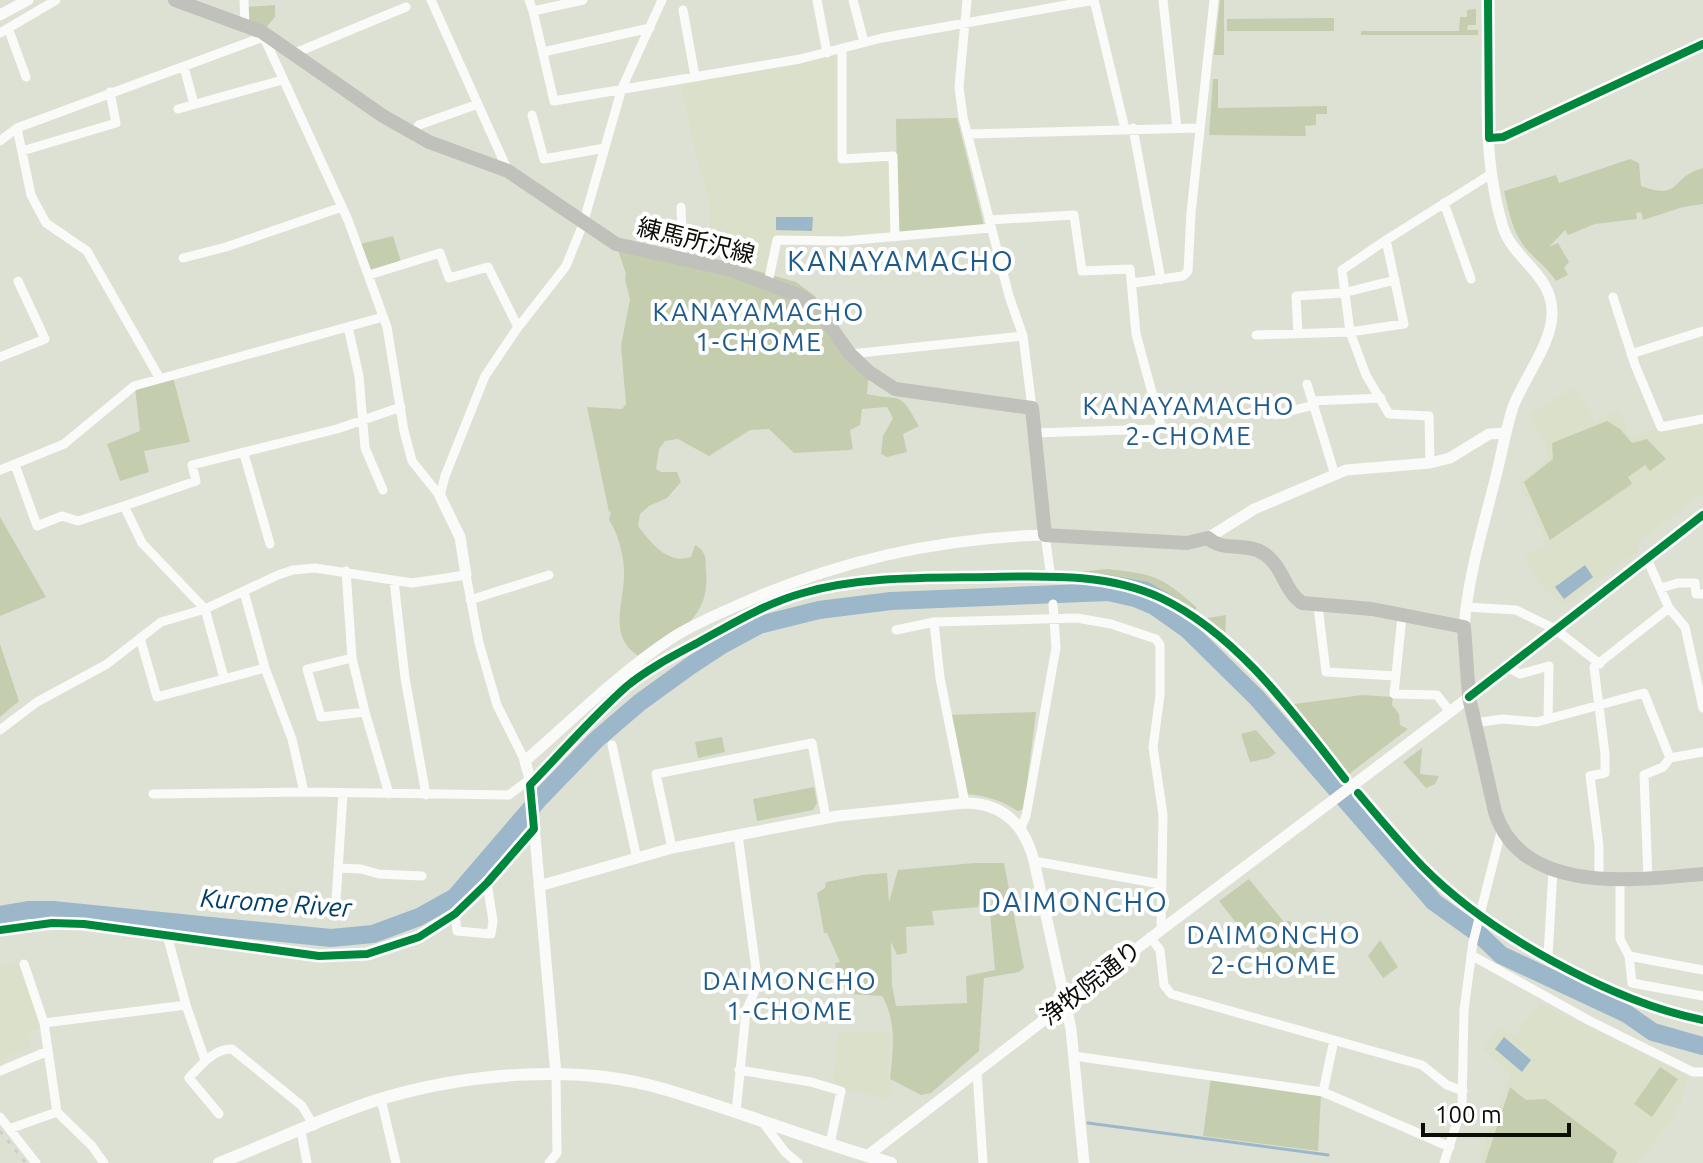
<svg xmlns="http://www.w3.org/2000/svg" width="1703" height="1163" viewBox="0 0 1703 1163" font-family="Ubuntu,'Noto Sans JP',sans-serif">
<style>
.built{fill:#dae0c9}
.green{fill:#c5cdaf;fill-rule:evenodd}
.water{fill:#9cb6ca}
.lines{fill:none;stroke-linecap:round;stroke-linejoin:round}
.stream{stroke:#9cb6ca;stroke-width:3}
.river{stroke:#9cb6ca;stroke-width:18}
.minor{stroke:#fafaf9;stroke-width:9}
.tertiary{stroke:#fafaf9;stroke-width:11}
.secondary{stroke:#fafaf9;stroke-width:12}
.primary{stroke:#c0c1ba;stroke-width:14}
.rail{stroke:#cdceca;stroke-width:3;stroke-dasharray:4 8;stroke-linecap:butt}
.cycleway-casing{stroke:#fff;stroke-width:13}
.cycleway{stroke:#00873e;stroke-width:8}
.labels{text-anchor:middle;stroke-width:8;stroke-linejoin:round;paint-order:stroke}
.street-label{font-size:24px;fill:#0b0d06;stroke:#fff}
.neighbourhood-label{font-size:26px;letter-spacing:2px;fill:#1e5a8a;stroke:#fff}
.water-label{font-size:26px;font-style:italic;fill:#003d68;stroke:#fff}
.quarter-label{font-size:28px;letter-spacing:2px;fill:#1e5a8a;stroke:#fff}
</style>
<rect width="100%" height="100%" fill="#dde1d4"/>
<!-- built -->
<path class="built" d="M835,55l4,3 -1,105 46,-3 5,4 1,67 -4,4 -41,2h-71l-7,38 -60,-20 3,-52 -15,-51 -14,-69z
M1576,386l19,35 25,-11 9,26 29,-8 2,3 43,-9v71l-66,50 2,7 -76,57 -25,-26 -13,-24 22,-14 -27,-60 28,-25 -3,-16 -16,-27z
M19,962l22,66 -13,4 3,15 -30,12 2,6h-3v-97z
M1540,1003l147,72 -5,24 -9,19 -36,45h-157l9,-34 22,-55 -28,-25 17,-23 14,10z
M838,1031h52l-2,47 4,4 -1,14 -4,2 -42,-8 -12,-5z"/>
<!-- green -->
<path class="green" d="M1220,0h4v55h-10z
M275,5v12l-12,14 -17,-5v-19z
M1476,9v16h-8l-1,5h11v5h-117v-4h98l1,-14h7v-7z
M1334,18v13h-107v-12z
M1213,79h5v29l109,-2v8h-11v11l-11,1 1,10 -97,-1z
M957,118l27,108 -81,7 -5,-2 -2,-112z
M1630,159l9,4 2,23c42,15 28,-9 62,-18v36l-20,3 -40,13 -2,-8 -5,1 1,6 -42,5 -27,11 -3,-5 -16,17 9,-4 11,19 -5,6 4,7 -12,6c-8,-12 -17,-19 -27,-29 -16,-17 -20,-39 -25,-61l52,-16 3,8z
M393,236l9,29 -35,9 -11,-29z
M616,244l138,26 42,12 20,15 -1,10 54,65 -2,22c37,8 31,-5 52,32l-16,8 4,18 -20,5 -6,-3 2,-18 10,-18 -6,-11 -25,2 -2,16 -10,5 3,19 -3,1 -56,3 -25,-24 -19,1 -41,26 -31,-17 -13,2 -6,8 -3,20 5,3h16l4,10 -14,16 -18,8 -9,8 -2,12c13,17 30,39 53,31l4,-12c13,8 10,14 11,27 5,47 -32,63 -66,85 -35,-21 -14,-56 -16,-88 -1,-15 -6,-36 -15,-49l2,-9 -2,1 -22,-105 35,2 4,-5 -5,-58 9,-47 -5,-20 1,-5z
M173,377l17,65 -46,9 5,21 -29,9 -13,-37 33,-13 -5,-43z
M1607,421l13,8 12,14 15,-4 19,20 -16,12 -5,-6 -17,12 4,7 -82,56 -26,-58 29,-23 -1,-16z
M0,517l46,80 -46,19z
M1107,569c46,5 55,7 89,38v13l30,-5 -1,28c-49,-37 -91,-65 -155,-64l-1,-6z
M0,644l19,57 -19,16z
M1362,695l31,2 -1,8 7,9 1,11 8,4 -63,48 -58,-72z
M1036,712l-12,97 -6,2c-18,-11 -33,-16 -54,-17l-15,-79z
M1256,730l20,23 -7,5 -19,4 -9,-28z
M722,737l3,15 -27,6 -3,-16z
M1422,748l-2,26 19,2 -4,8 -9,4 -23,-26z
M814,787l3,16 -4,7 -56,11 -4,-22z
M974,863h30l20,105 -5,4 -35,6 -5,73 -48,42 -10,2 -31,-16c3,-29 7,-58 -8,-83l-33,-2 -1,-7h-9l-4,-24 5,-1 -13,-29h-3l-7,-40 8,-5 1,-6 36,-7 25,-2 2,29 9,-32zM983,893l10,1 -3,18 5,58 -29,6 1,27 -71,3 -4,-21 -1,-43 6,13 10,-2 -1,-26 28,-2 -2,-14 46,-4z
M1249,879l35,43 6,-1c13,15 28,28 35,48l-66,-17 -40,-51z
M1380,940l18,27 -15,11 -15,-22z
M1660,1067l18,12 -26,38 -18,-13z
M1211,1077l110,17 -3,57 -115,-15z
M1510,1087l16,13 20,-1 71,53 -4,11h-128z"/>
<!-- water -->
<path class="water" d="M776,217h37l-1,14 -36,-1z
M1585,565l8,12 -29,22 -9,-12z
M1103,574l45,8 30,17 -1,2 -30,-15 -45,-10z
M1504,1037l27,23 -9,12 -27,-23z"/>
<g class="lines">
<!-- stream -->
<path class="stream" d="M1088,1123l240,32"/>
<!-- river -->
<path class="river" d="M0,915l28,-5h25l278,28 42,-4 46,-17 36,-20 84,-98 57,-59 43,-37 51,-37 32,-21 37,-20 60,-15 72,-9 217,-9 27,6 19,8 34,24 69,68 177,204 46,33 21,20 126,59 26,18 50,14"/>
<!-- minor -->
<path class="minor" d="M244,0l1,27
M431,0l77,171
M529,0l4,11 50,-11
M817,0l10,53
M853,0l11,42
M967,0l-8,87 4,30 46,179 14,40 9,72
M1094,0l31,129
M1163,0l14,128
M683,10l12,66
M533,11l21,90 246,-42 82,-21 212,-38
M8,28l18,49
M0,33l56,-33
M262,33l86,187 39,107 17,104 8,30 28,35
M842,49v110l51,-3 2,81
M543,52l107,-24
M295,53l111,-46
M184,67l10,37
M178,109l104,-29
M532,115l12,44 61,-11
M17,128l14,67 15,28 41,28 72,126
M1133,128l28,152
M413,133l6,-8 59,-21
M968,134l231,-6
M0,141l17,-13 246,-91
M22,151l94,-28 -6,-31
M1444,203l27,76
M681,207l2,52
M989,220l85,-5 8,56 48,-2 6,65 24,88 -3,7 -123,4
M1386,240l-44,30 8,62 16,43 23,39 40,2 1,47
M183,258l43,-11 116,-40
M369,275l71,-22 9,25 39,-11 30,60
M768,283l9,-43 67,1 147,-13
M1133,283l50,-7 5,-5 3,-58 23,-213
M1613,297l22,68 26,62 42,-8
M348,327l11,49 6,72 18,42
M1298,334l-2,-38 47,-3 52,-13
M1256,335l94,-3 54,-8 -18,-84 105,-66
M850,354l173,-18
M1631,354l72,-23
M0,357l45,-18 -27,-58
M1307,384l28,91
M1312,401l69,-3
M1275,415l39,-10
M244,454l26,90
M15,465l22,61 25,-10 16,5 46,-15 18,37 63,66 19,69
M0,470l64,-26 70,-58 249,-69
M440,496l5,-20 40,-100 31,-46 50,-64 17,-42 39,-136 40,-88
M124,506l72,-25 -4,-16 145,-36 64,-22
M1045,535l5,36
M346,571l6,87 13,54 24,82
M394,581l11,97 21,117
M1661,588l17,-5h17l1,11h7
M244,592l21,76 27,71 12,53
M470,600l79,-25
M1318,606l8,66 70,4
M1466,607l50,3 39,19 45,35
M1669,608l16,19 18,81
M1402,616l-8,78 43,1 13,17
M934,622l6,56 25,125
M896,630l38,-8 143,-4 34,6 45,15 4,6v50l-7,52 10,68 -2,115
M140,638l17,59 108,-29
M352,658l-45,11 14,48 44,-5
M1507,667l13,7 29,-8 -1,53 96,-26 26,65 33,-6
M1475,723l27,-4 35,3 11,-3
M0,730l37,-28 70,-38 54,-42 44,-13 73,-34 15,-5 22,-2 97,15 54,-8 13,68 18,62 28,56
M612,745l25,114
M153,794l151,-2 205,3 21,-16
M1021,828l5,-12 30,-168 -3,-44
M672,848l-16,-74 156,-31 14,75
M1034,861l126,23
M338,868l23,1 18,5 43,2
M1599,878v-32l-9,-70 15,-3v-19l-11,-87 75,-59 -22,-49
M1648,878l-4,-103 19,-8 7,-9
M1620,880v59l9,17 3,27 71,13
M455,914l2,17 34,3 2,-13 -6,-38
M335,916l8,-123
M429,931l36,-25 69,-77
M167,935l19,70 19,55
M1150,937l10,13 4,35 7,9 251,71 25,20 16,6
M1471,955l119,66 103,51h10
M1548,956l5,-86
M1629,956l74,14
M24,964l20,59 13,89 35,34 12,17
M44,1023l142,-18
M1074,1056l249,36 127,55
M739,1070l72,12 30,9 -11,53
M0,1071l48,-20
M977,1072l6,91
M1323,1092l11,-52
M381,1099l15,64
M736,1113l10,-102 10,-23 1,-11 -19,-142
M219,1114l-30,-36c12,-13 24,-29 43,-29l70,57 12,20
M0,1117l36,46
M761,1120l24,32 13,11
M9,1129l48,-17
M301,1131l6,32
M549,1163l8,-10 -1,-78
M1444,1163l18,-57 2,-96 9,-68 29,-114"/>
<!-- tertiary -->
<path class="tertiary" d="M0,15l28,-15
M1489,138l14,-1 200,-93
M440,496l20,41 6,38
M1208,538l46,-29 92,-39 84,-7 20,-5 39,-24 17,-1
M1464,627c4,-49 18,-96 30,-143 7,-26 11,-52 19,-77 11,-29 40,-65 39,-95 0,-39 -41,-53 -50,-88 -21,-71 -14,-150 -14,-224
M539,886l133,-38 66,-13 100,-19 127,-13c39,0 60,23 69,58l37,168 13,134
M556,1075l-26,-296 -5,-18c47,-41 92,-86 144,-121 21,-14 43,-23 65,-33 98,-45 204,-69 311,-72
M867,1156l294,-226 289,-218 253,-197"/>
<!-- secondary -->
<path class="secondary" d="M219,1163c52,-20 105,-46 158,-63 85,-26 196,-37 283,-12 77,22 153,53 231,75"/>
<!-- primary -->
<path class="primary" d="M175,0l87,32 121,84 46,26 79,29 108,73 116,26 71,27 17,15 30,42 19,18 26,17 137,19 13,127 142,8 21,-5c14,14 38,4 55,15 20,12 21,38 39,50l70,6 92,18 5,70 26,115c27,84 140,68 208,62"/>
<!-- rail -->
<path class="rail" d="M0,1131l26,32"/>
<!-- cycleway casing -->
<g class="cycleway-casing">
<path id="cycleway" d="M1488,0l1,138 14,-1 200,-93
M1469,697l234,-182
M1358,793c21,25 42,50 65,74 65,66 189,135 280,153
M0,930l52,-7 32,1 235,32 48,-2 52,-17 36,-23 32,-31 47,-54 -4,-44c32,-33 63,-69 97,-99 22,-18 48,-31 72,-44 33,-18 67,-39 104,-49 59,-17 125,-15 186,-16 57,-1 119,-4 172,21 76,36 134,117 184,181"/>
</g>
<!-- cycleway -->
<use href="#cycleway" class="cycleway"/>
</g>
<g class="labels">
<!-- street labels -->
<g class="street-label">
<text transform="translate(696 241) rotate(14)" y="8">練馬所沢線</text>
<text transform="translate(1091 983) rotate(-38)" y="8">浄牧院通り</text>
</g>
<!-- neighbourhood labels -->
<g class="neighbourhood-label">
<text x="759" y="321">KANAYAMACHO<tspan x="759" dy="30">1-CHOME</tspan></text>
<text x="1189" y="415">KANAYAMACHO<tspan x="1189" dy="30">2-CHOME</tspan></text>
<text x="1274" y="944">DAIMONCHO<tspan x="1274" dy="30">2-CHOME</tspan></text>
<text x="790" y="990">DAIMONCHO<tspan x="790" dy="30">1-CHOME</tspan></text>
</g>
<!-- water labels -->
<g class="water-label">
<text transform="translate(276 903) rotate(4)" y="9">Kurome River</text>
</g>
<!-- quarter labels -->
<g class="quarter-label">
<text x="901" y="271">KANAYAMACHO</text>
<text x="1075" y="912">DAIMONCHO</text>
</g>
</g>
<!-- scale -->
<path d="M1423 1123v12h146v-12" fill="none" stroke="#0b0d06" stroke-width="4"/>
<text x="1435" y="1123" font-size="24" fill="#0b0d06" stroke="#ffffff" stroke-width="6" paint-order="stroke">100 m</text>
</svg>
